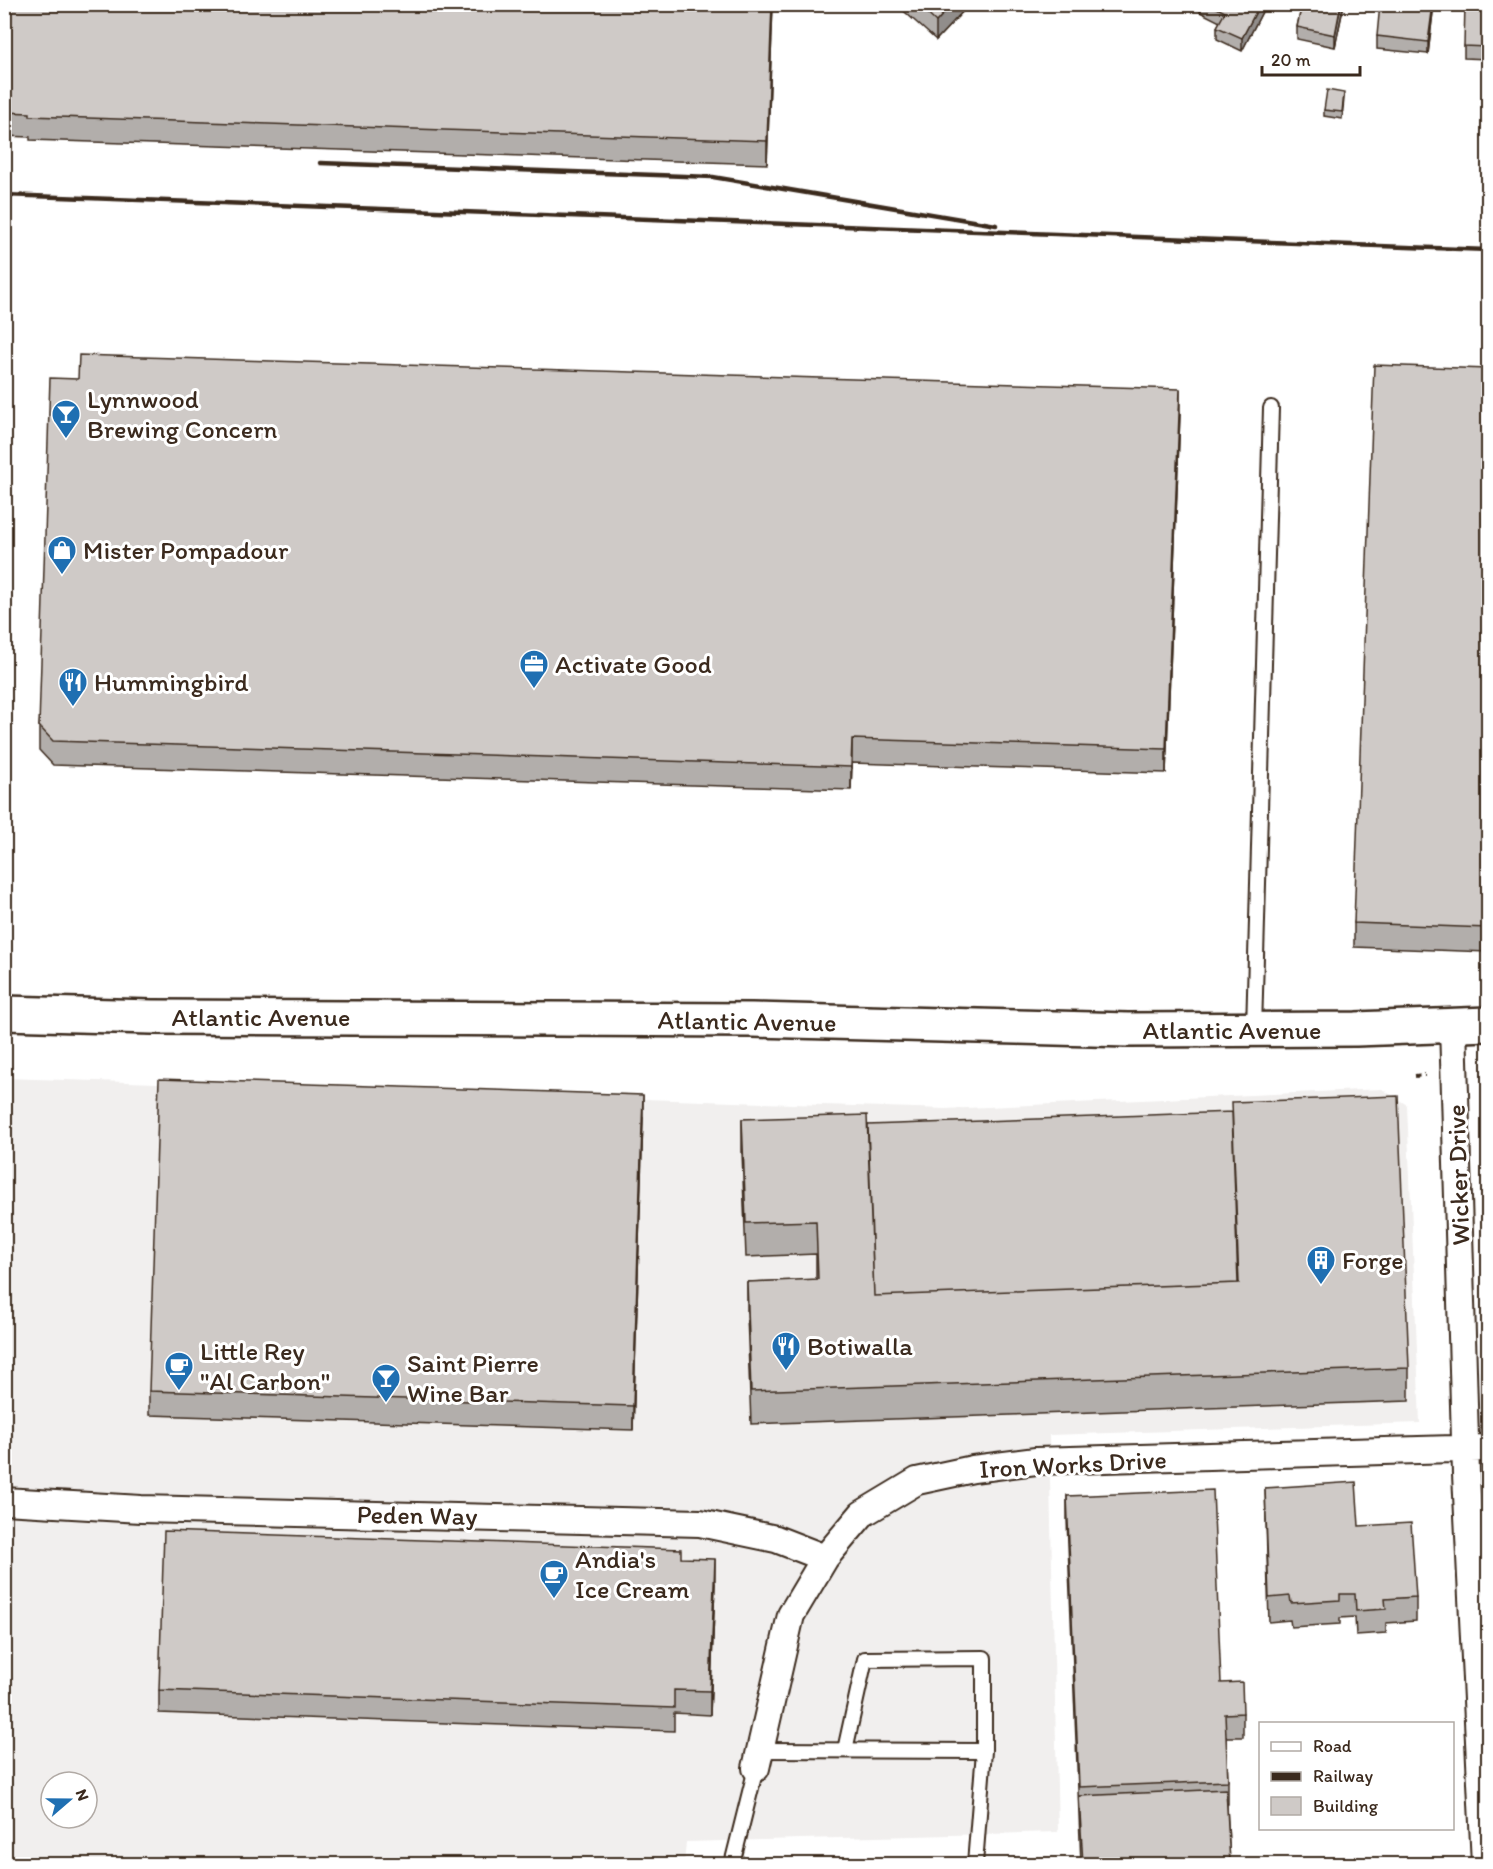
<svg xmlns="http://www.w3.org/2000/svg" width="1493" height="1869" viewBox="0 0 1493 1869" font-family="Itim,sans-serif">
<style>
.built{fill:#f1efee;fill-rule:evenodd}
.lines{fill:none;stroke-linecap:round;stroke-linejoin:round}
.service-casing{stroke:#3b2a1e;stroke-width:18}
.minor-casing{stroke:#3b2a1e;stroke-width:30}
.secondary-casing{stroke:#3b2a1e;stroke-width:38}
.path{stroke:#3b2a1e;stroke-width:4;stroke-dasharray:4.5 4.5;stroke-linecap:butt}
.service{stroke:#fff;stroke-width:14}
.minor{stroke:#fff;stroke-width:26}
.secondary{stroke:#fff;stroke-width:33}
.rail{stroke:#3b2a1e;stroke-width:4.5}
.wall{fill:#b2aeab;stroke:#3b2a1e;stroke-width:1.5}
.shaded-wall{fill:#918d8b;stroke:#3b2a1e;stroke-width:1.5}
.building{fill:#cfcac7;stroke:#3b2a1e;stroke-width:1.5}
.labels{text-anchor:middle;stroke-width:6;stroke-linejoin:round;paint-order:stroke}
.poi-label{font-size:26px;fill:#3b2a1e;stroke:#fff;text-anchor:start}
.street-label{font-size:26px;fill:#3b2a1e;stroke:#fff}
</style>
<rect width="100%" height="100%" fill="#fff"/>
<filter id="ink" filterUnits="userSpaceOnUse"><feTurbulence type="fractalNoise" baseFrequency=".0167" numOctaves="2"/><feDisplacementMap in="SourceGraphic" scale="12" xChannelSelector="R" yChannelSelector="G"/><feConvolveMatrix kernelMatrix="1 2 1 2 8 2 1 2 1" color-interpolation-filters="sRGB"/></filter>
<g filter="url(#ink)">
<!-- built -->
<path class="built" d="M5,1078l940,31 437,-20 25,16 13,318 -371,12 9,397 -372,10 -2,22h-679zM51,1782h36v36h-36z"/>
<g class="lines">
<!-- service casing -->
<g class="service-casing">
<path id="service" d="M1254,1030l17,-622
M760,1750l224,1v-93l-119,1 -20,91
M732,1864l24,-96
M975,1864l9,-113"/>
</g>
<!-- minor casing -->
<g class="minor-casing">
<path id="minor" d="M1453,1025l13,449 19,390
M4,1501l137,8 559,14 76,16 49,19
M756,1768l35,-153 34,-57 37,-44 55,-33 56,-12 63,-8 452,-13"/>
</g>
<!-- secondary casing -->
<g class="secondary-casing">
<path id="secondary" d="M4,1013l148,4 600,3 376,10 228,-1 132,-5"/>
</g>
<!-- path -->
<path class="path" d="M1415,1076l10,-1"/>
<!-- service -->
<use href="#service" class="service"/>
<!-- minor -->
<use href="#minor" class="minor"/>
<!-- secondary -->
<use href="#secondary" class="secondary"/>
<!-- rail -->
<path class="rail" d="M320,163l393,14 283,48
M4,195l1484,55"/>
</g>
<!-- wall -->
<path class="wall" d="M4,4h769l-6,160 -737,-24v-3l-26,-1z
M896,4h71v3l-31,33z
M1200,4h66l-24,47 -25,-12v-12l3,-5 -20,-10z
M1302,4h42l-9,43 -38,-8v-12z
M1434,4l-6,50 -51,-5v-13z
M1488,4v55l-24,-1v-12z
M1344,99l-2,20 -18,-3v-6z
M1488,369v583l-134,-5v-24z
M78,379l1102,34 -14,360 -314,-10 -1,27 -798,-25 -14,-15v-24z
M643,1118l-10,312 -484,-15v-24z
M742,1119l126,6 541,243v33l-658,23 -4,-109v-33l69,-2v-26l-70,3 -4,-105z
M1265,1488l94,38 57,71v24l-30,2v10l-30,2 -1,-18 -15,1v6l-49,3 -1,-7 -21,2z
M1067,1496l154,187 22,30v24h-17l2,44v23h-1l3,60h-149l-14,-344z
M681,1558l34,25 -5,132 -36,-2v18l-515,-18v-23z"/>
<!-- shaded-wall -->
<path class="shaded-wall" d="M772,4h1l-6,160v-23z
M952,4h15v3l-31,33v-18z
M1260,4h6l-24,47v-13z
M1341,4h3l-9,43v-12z
M1433,4h1l-6,50v-12z
M1180,389v24l-14,360v-24z
M852,739v24l-1,27v-23z
M643,1095v23l-10,312v-24z
M715,1559v24l-5,132v-24z"/>
<!-- building -->
<path class="building" d="M4,4h768l-5,137 -737,-25v-3l-26,-1z
M917,4h35l-16,18z
M1209,4h51l-18,34 -25,-11 8,-15z
M1302,4h39l-6,31 -38,-8z
M1380,4h53l-5,38 -51,-6z
M1465,4h23v43l-24,-1z
M1327,90l17,3 -2,19 -18,-2z
M79,355l1101,34 -14,360 -314,-10 -1,28 -798,-26 -14,-15 11,-348 28,1z
M1374,365l114,4v559l-134,-5z
M159,1079l484,16 -10,311 -484,-15z
M1398,1096l11,272 -658,23 -4,-109 71,-3 -2,-58 -70,2 -4,-104 125,-4 7,181 365,-13 -7,-181z
M1232,1112l6,171 -364,13 -6,-171z
M1356,1482l3,44 52,-3 5,74 -31,2 1,10 -30,2 -1,-17h-15v6l-49,3 -1,-7 -21,2 -4,-110z
M1213,1490l8,193 21,-1 1,31 -18,1 3,67 -149,6 -12,-291z
M164,1531l517,18v9l34,1 -5,132 -36,-1v18l-515,-18z
M1226,1789l4,75h-147l-4,-68z"/>
</g>
<!-- icons -->
<defs>
<g id="bar-pin" transform="scale(1.5)"><path d="M0 17L-7.5 6A9.5 9.5 0 1 1 7.5 6Z" fill="#1f6fb2" stroke="#fff"/><path d="M-6-5H6L.8 .8V4.5H3.5V6h-7V4.5H-.8V.8Z" fill="#fff"/></g>
<g id="shop-pin" transform="scale(1.5)"><path d="M0 17L-7.5 6A9.5 9.5 0 1 1 7.5 6Z" fill="#1f6fb2" stroke="#fff"/><path d="M-5-2.5h2.3a2.7 3.5 0 0 1 5.4 0H5L5.5 6h-11ZM-1.5-2.5h3a1.5 2.3 0 0 0-3 0Z" fill="#fff"/></g>
<g id="office-pin" transform="scale(1.5)"><path d="M0 17L-7.5 6A9.5 9.5 0 1 1 7.5 6Z" fill="#1f6fb2" stroke="#fff"/><path d="M-6-3h4V-5.5h4V-3h4V5H-6ZM-1-4.5V-3h2v-1.5ZM-6 0V1H6V0Z" fill="#fff"/></g>
<g id="restaurant-pin" transform="scale(1.5)"><path d="M0 17L-7.5 6A9.5 9.5 0 1 1 7.5 6Z" fill="#1f6fb2" stroke="#fff"/><path d="M-5-6h1v4h1v-4h1v4h1v-4h1v5L-1.5 .5V6h-2V.5L-5-1ZM5-6V6H3V1.5H1.5Q1.5-4 5-6Z" fill="#fff"/></g>
<g id="building-pin" transform="scale(1.5)"><path d="M0 17L-7.5 6A9.5 9.5 0 1 1 7.5 6Z" fill="#1f6fb2" stroke="#fff"/><path d="M-4-6H4V6H1V3H-1V6H-4ZM-2.5-4.3h1.7v1.8h-1.7ZM.8-4.3h1.7v1.8H.8ZM-2.5-1h1.7V.8h-1.7ZM.8-1h1.7V.8H.8Z" fill="#fff"/></g>
<g id="cafe-pin" transform="scale(1.5)"><path d="M0 17L-7.5 6A9.5 9.5 0 1 1 7.5 6Z" fill="#1f6fb2" stroke="#fff"/><path d="M-5.5-4.5H6V0H3Q3 3.5 0 3.5H-2.5Q-5.5 3.5-5.5 0ZM3-3.2v2h1.7v-2ZM-6 4.5H4V6H-6Z" fill="#fff"/></g>
</defs>
<g fill-rule="evenodd">
<use href="#bar-pin" x="66" y="414"/>
<use href="#shop-pin" x="62" y="550"/>
<use href="#office-pin" x="534" y="664"/>
<use href="#restaurant-pin" x="73" y="682"/>
<use href="#building-pin" x="1321" y="1260"/>
<use href="#restaurant-pin" x="786" y="1346"/>
<use href="#cafe-pin" x="179" y="1366"/>
<use href="#bar-pin" x="386" y="1378"/>
<use href="#cafe-pin" x="554" y="1574"/>
</g>
<g class="labels">
<!-- poi labels -->
<g class="poi-label">
<text x="87" y="408">Lynnwood<tspan x="87" dy="30">Brewing Concern</tspan></text>
<text x="83" y="559">Mister Pompadour</text>
<text x="555" y="673">Activate Good</text>
<text x="94" y="691">Hummingbird</text>
<text x="1342" y="1269">Forge</text>
<text x="807" y="1355">Botiwalla</text>
<text x="200" y="1360">Little Rey<tspan x="200" dy="30">"Al Carbon"</tspan></text>
<text x="407" y="1372">Saint Pierre<tspan x="407" dy="30">Wine Bar</tspan></text>
<text x="575" y="1568">Andia's<tspan x="575" dy="30">Ice Cream</tspan></text>
</g>
<!-- street labels -->
<g class="street-label">
<text x="261" y="1026">Atlantic Avenue</text>
<text transform="translate(747 1021) rotate(1)" y="9">Atlantic Avenue</text>
<text x="1232" y="1039">Atlantic Avenue</text>
<text transform="translate(1458 1175) rotate(-92)" y="9">Wicker Drive</text>
<text transform="translate(1073 1464) rotate(-3)" y="9">Iron Works Drive</text>
<text transform="translate(417 1515) rotate(1)" y="9">Peden Way</text>
</g>
</g>
<!-- margin -->
<rect width="1493" height="1869" fill="none" stroke="#fff" stroke-width="24"/>
<rect x="12" y="12" width="1469" height="1845" fill="none" stroke="#3b2a1e" stroke-width="2" filter="url(#ink)"/>
<!-- legend -->
<rect x="1259" y="1722" width="195" height="108" fill="#ffffff" stroke="#b1aaa5" stroke-width="1.5"/>
<rect x="1271" y="1742" width="30" height="9" fill="#ffffff" stroke="#b1aaa5" stroke-width="1.5"/>
<text x="1313" y="1752" font-size="18" fill="#3b2a1e">Road</text>
<rect x="1271" y="1772" width="30" height="9" fill="#3b2a1e" stroke="#b1aaa5" stroke-width="1.5"/>
<text x="1313" y="1782" font-size="18" fill="#3b2a1e">Railway</text>
<rect x="1271" y="1797" width="30" height="18" fill="#cfcac7" stroke="#b1aaa5" stroke-width="1.5"/>
<text x="1313" y="1812" font-size="18" fill="#3b2a1e">Building</text>
<!-- north arrow -->
<g transform="translate(69 1800) rotate(70)"><circle r="28" fill="#ffffff" stroke="#b1aaa5" stroke-width="1.5"/>
<path d="M0-4.5L10 22L0 15L-10 22Z" fill="#1f6fb2"/>
<text y="-9" font-size="16" font-weight="bold" text-anchor="middle" fill="#3b2a1e">N</text>
</g>
<!-- scale -->
<path d="M1262 66v9h98v-9" fill="none" stroke="#3b2a1e" stroke-width="3"/>
<text x="1271" y="66" font-size="18" fill="#3b2a1e" stroke="#ffffff" stroke-width="4.5" paint-order="stroke">20 m</text>
</svg>
